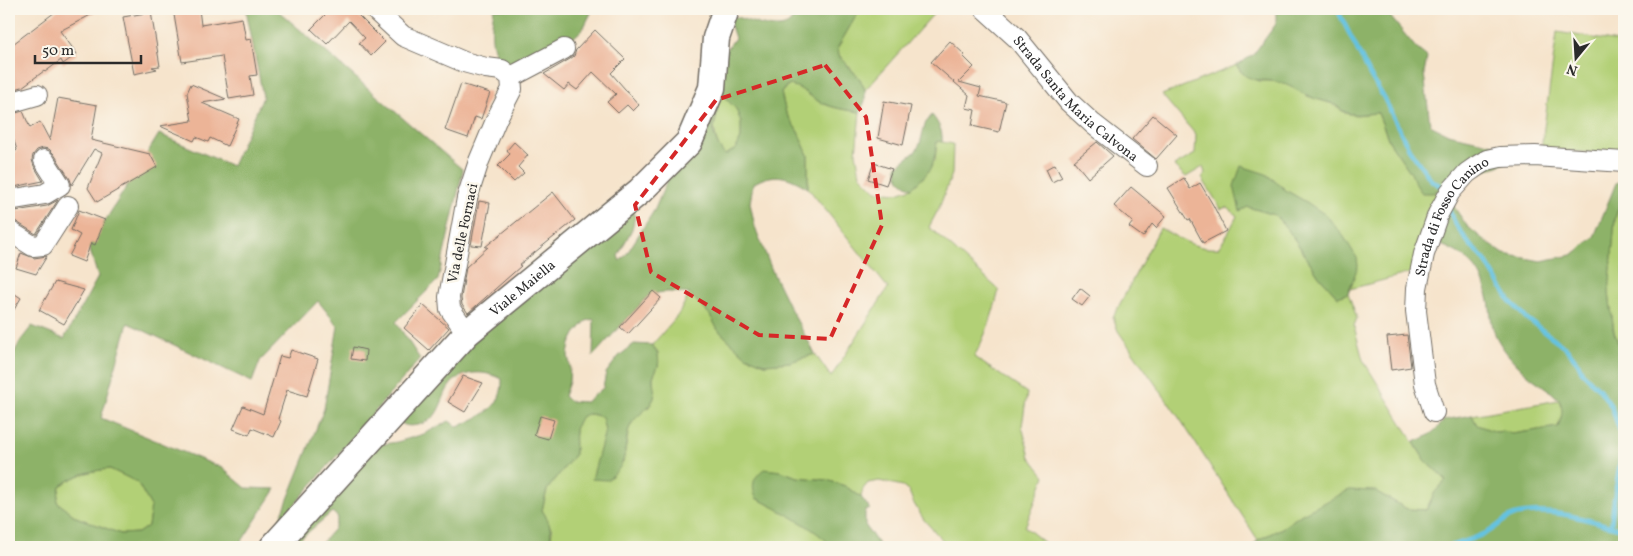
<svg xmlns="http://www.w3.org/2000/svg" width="1633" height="556" viewBox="0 0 1633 556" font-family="Vollkorn,serif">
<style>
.green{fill:#b2d076;stroke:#6e7e50}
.forest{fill:#8db267;stroke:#5c6e49;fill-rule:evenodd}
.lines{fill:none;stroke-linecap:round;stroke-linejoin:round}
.stream{stroke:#63c2e1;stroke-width:4.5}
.building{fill:#ecb497}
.minor-casing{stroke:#726c63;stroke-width:22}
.major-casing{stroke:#726c63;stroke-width:29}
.minor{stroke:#fff;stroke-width:20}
.major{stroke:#fff;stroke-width:26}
.marked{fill:none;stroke:#d62828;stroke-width:4;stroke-dasharray:10 6;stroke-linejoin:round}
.labels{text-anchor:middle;stroke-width:5;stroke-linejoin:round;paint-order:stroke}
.street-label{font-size:14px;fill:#2b2b2b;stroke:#fbf7ec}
</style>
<rect width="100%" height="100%" fill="#fbf7ec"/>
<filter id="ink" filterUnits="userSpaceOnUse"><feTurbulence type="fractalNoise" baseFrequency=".02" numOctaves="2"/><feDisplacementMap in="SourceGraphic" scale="10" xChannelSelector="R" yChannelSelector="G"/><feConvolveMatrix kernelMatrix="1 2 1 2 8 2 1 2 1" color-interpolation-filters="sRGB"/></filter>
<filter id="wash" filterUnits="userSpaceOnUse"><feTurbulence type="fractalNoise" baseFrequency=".0096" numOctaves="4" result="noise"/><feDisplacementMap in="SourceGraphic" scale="20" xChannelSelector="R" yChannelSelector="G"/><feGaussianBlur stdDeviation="1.12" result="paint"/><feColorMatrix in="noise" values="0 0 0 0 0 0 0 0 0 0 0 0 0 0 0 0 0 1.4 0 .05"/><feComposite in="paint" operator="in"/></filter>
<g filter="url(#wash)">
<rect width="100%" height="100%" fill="#f6e4cc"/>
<!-- green -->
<path class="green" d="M860,9h78l-73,81 -5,-11 -21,-24 -1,-8z
M1557,32l67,11v111l-83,-4z
M1237,65l3,6 19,10h17l17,6 14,9 26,8 12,9 11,2 22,-2 11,28 22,32 33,13 -30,86 -64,17 3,-6 -45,-80 -21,-12 -21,-17 -18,33 27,8 14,16 30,45 19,21 10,-4 9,25 -3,8 9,34 61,99 23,21 -12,12 -9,18 -19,-1 -32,-18 -73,23 -20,14 -24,12 -78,-121 -62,-88 -5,-14 47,-89c19,10 36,22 58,20l8,-11 11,-21 -10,-9 -6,2 -19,-31 3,-5 -2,-6 -17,10 -12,-11 21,-12 1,-19 -34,-40z
M719,67l7,32 10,10 5,12v17l-5,11 -11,6 -5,-5 -4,-11 -2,-12 4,-16 -2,-7z
M788,85c11,0 20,10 30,16 13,7 28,9 42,11l-4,41 4,22 16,16 21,2 15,-5 23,-28 2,-19 16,3 -1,30 -13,34 -10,19 70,63c-6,24 -13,45 -25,67l53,36 -5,33 8,31 15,19 -20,51 25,20h-101l-25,-27 -11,-18 -4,-11 -6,-5 -24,-5 -11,2 -5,6 -2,8 -16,-11 -18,-6 -30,-3 -16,-6 -25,27c22,11 62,30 76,49h-282l2,-17 -10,-20 5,-20 28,-36c0,-13 -4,-38 14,-40 4,0 9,2 13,3l3,14 -6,24 24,7 6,-34 8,-13 12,-8 5,-9 -1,-21 5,-11v-14l-6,-7 26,-30 12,-22 20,22 8,15 17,16 11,10 19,8 25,-2 25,-8 16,23 57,-89 -80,-100v-33l-10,-23 -12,-19 -5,-20z
M1624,192v166l-10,-26 -5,-39 6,-75z
M1559,400l4,12 -5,15 -46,7 -9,-3 -7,1 -20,-7 -4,-10z
M110,469l27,13 14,24 -3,20 -10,7 -17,1 -45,-17 -19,-15 3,-16c19,-12 28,-15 50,-17z"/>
<!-- forest -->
<path class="forest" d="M246,9h30l187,161 -25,110 -42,42 24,37 -142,165 46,-115 14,-83 -20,-25 -58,60 -8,21 -124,-59 -27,95 121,50 24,20 30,1 -38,58h-229v-185l12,-22 11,-14 32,13 34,-62 -9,-30 70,-113 73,32 31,-69zM110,469l27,13 14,24 -3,20 -10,7 -17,1 -45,-17 -19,-15 3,-16c19,-12 28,-15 50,-17z
M494,9h99l-10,20 -11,10 -54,23 -18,1c-11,-21 -9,-32 -6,-54z
M796,9h64l-22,38 1,9 21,23 5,11v11l-5,11c-14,-2 -29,-4 -42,-11 -10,-6 -19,-16 -31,-16l-6,8 5,20 12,19 10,23v33c-20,-12 -34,-17 -55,-4l-3,19 5,24 18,46 16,33 26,48 -25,8 -25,2 -19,-8 -11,-10 -17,-16 -8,-15 -20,-21c-15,-2 -28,-4 -42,2l-55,60 1,-37 -8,2 -11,13 -5,10 -2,11 2,11 -1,16 -5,14 5,5 17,1 17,-14 3,-15 13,-17 15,-12 18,1c5,6 8,13 6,21 -1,4 -4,7 -5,11 -1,7 4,16 0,23 -6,12 -20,16 -24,29 -7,24 1,34 -22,51l-15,-1 13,-48 -3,-14c-4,-1 -9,-3 -13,-3 -18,2 -14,27 -14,40l-28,36 -5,20c9,14 10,21 8,37h-232l16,-18 4,-12 -6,-5 -33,28 -12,3 84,-97 26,-4 27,-8 25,-13 9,6c24,-12 45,-18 44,-48 -15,-8 -38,-10 -51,5 -7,8 -9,22 -16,31 -3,5 -11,8 -17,10 -7,1 -12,2 -18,-3l31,-46 201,-167 3,8 -3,12 -14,27 2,5 6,-6 29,-46 14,-33 47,-72c2,8 0,12 -2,20 -2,11 4,23 11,31l11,-6 5,-11v-16l-5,-13 -10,-10 -5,-8 1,-35 13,-18 -6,-18 4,-4c15,4 50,20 59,4 2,-3 3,-8 4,-11z
M1276,9h104l9,6 27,33 11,9 -3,16 6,52 18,9 45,10 48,6 -97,36 -11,7h-11l-7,-10 -4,-10 -22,-32 -11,-28c-10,0 -21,3 -31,0 -6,-2 -10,-8 -16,-10 -7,-2 -15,-3 -22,-7 -11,-4 -20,-12 -32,-14 -16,-4 -30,3 -40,-17l16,-10 23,-31z
M932,115c7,9 11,16 10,27l-5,-1c-3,26 -6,30 -25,47 -10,-5 -16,-9 -15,-22l18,-14 5,-8 5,-20z
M1241,166l25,8 21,17 21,12 19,13 17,21 13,21 1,8 -10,27 -10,4 -19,-21 -30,-45 -14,-16 -27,-8 -8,4 -6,-25z
M1624,179v13l-9,26 -6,75 5,39 10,26v189h-373l7,-7 24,-12 20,-14 47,-24 26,1 32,18 19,1 9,-18 11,-12 -22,-21 -10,-17c14,-5 21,-10 30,-22l28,-5 5,10 19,7 7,-1 9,3 46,-7c3,-9 6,-16 2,-25 -4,-9 -24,-20 -32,-27 -11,-10 -23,-22 -30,-35 -6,-10 -7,-22 -8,-33 -5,-33 -18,-50 -49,-62l-6,-14 15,-30 17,25 18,15 19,13 37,7 31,-6 22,-18 22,-54z
M764,469l17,2 16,6 30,3 18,6 16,11 9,12 -5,2v14l15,22h-48c-14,-18 -55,-38 -76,-49 -5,-13 -3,-20 8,-29z"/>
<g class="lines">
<!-- stream -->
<path class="stream" d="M1337,9l33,66 14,23 25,51 22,31 8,5
M1448,208l8,17 14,20 14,14 26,42 16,17 39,29 13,16 4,9 17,17 12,17 10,28 1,17 -8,49 -3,26
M1447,547c13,-4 27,-8 39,-14 11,-5 18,-15 29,-18 36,-9 75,6 109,15"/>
</g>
<g id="blocks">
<!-- building -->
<path class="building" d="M59,9h43l-42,22 17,23 -14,10 -2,-4 -16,12 -1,-1 -22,16 -13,4v-44z
M173,9h26l2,16 41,-7 4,22 5,-1 6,36 -7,1 3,19 -24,4 -7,-43 -40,6z
M318,9h42l-4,4 29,29 -14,14 -12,-13 6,-5 -16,-17 -22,23 -16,-15 14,-14z
M151,12l9,54 -8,1 5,2 -23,5 -11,-57z
M595,30l30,29 -14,14 28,32 -6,6 -6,-6 -9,8 -11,-11 9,-8 -23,-22 -16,18 -8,-6 -5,6 -20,-16 26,-15 4,-3 2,-6z
M950,41l15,14 -2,1 11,11 -15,15 22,6 -2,8 27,6 -7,30 -27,-6 3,-16 -9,-2 3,-13 -38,-33z
M191,84l35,15 -24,4 37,16 -12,27 -17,-8 -2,4 -12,-5 -2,4 -34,-15 32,-5 -5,-28z
M461,84l29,9 -9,26 -6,-2 -7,21 -23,-8z
M58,98l39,7 -6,35 59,14 7,13 -60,35 -9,-14 14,-35 -8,-4 -22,36 -2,-6 -16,-25 -5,-5 -6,-1 -6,2 -4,5 -1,5 2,6 9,15 -34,7v-30l8,-8 -8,-24v-11l14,-4 7,17 10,-6 10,19z
M884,101l27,5 -8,39 -25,-7z
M1153,115l24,20 -21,24 -24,-20z
M514,142l14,13 -10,12 6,6 -10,9 -16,-16 12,-12 -3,-4z
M1097,142l16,14 -25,22 -14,-17z
M874,163l18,6 -6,16 -18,-6z
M1055,164l7,13 -10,5 -6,-13z
M1184,178l6,11 10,-6 13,22 13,26 -23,12 -13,-24 -2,1 -20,-32z
M1131,187l35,29 -10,12 -4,-4 -9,13 -14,-10 4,-5 -19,-16z
M553,192l22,28 -56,45 2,1 -53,47 -6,-8 -1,-7 5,-31 22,-20h-3z
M58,200l-22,34 -21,-13 -6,-2v-7l38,-6z
M479,201l11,2 -8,43 -11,-1z
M79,210l26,10 -10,25 -4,-2 -7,19 -15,-6 11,-21 -9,-5z
M21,253l13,5 13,-2 -11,18 -20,-6z
M55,282l29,8 -20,34 -25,-14z
M1080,288l10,8 -8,10 -10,-7z
M9,290l12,8 -12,20z
M653,291l8,7 -33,36 -8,-7z
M423,305l26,23 -20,22 -25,-22z
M1407,335l4,32 -20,3 -4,-33z
M353,347l13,3 -1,11 -14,-2z
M291,350l27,9 -11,37 -20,-6 -9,29 3,2 -7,16 -22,-9 -3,7 -16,-6 10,-23 20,8 17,-58 8,2z
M463,376l20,7 -18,29 -17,-10z
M540,416l14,4 -6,19 -14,-4z"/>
</g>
</g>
<g filter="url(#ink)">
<use href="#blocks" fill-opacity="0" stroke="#726c63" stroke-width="1"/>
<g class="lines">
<!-- minor casing -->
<g class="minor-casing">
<g id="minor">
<path d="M374,9l29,27 61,26 22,6 16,2 9,7 1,12 -15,29 -18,43 -12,37 -18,99 1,12 17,24"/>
<path id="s1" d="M985,9l32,29 52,64 24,22 54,42"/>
<path d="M511,77l53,-28"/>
<path d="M9,103l28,-8"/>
<path d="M9,200l36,-6 15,-9 -16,-25"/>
<path d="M9,231l24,15 10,-1 25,-39"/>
<path id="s2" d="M1434,412l-9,-28 -9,-73 1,-23 7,-34 14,-40 12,-22 17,-19 10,-7 10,-6 13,-3 35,-1 89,6"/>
</g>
</g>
<!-- major casing -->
<g class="major-casing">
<g id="major">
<path id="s3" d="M273,547l194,-214 173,-142 49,-49 23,-54 4,-50 10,-29"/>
</g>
</g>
<!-- minor -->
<use href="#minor" class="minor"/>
<!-- major -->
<use href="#major" class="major"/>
</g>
</g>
<!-- marked area -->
<path class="marked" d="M825,65l41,52 16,108 -52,114 -71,-4 -108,-63 -16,-67 81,-105z"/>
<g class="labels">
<!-- street labels -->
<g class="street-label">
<text dy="5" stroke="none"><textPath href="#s1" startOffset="128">Strada Santa Maria Calvona</textPath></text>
<text dy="5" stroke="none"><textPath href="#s2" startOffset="208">Strada di Fosso Canino</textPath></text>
<text transform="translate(462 233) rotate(-78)" y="5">Via delle Fornaci</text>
<text dy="5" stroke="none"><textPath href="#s3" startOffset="360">Viale Maiella</textPath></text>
</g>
</g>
<!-- margin -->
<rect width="1633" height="556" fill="none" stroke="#fbf7ec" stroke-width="30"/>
<!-- north arrow -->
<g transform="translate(1576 58) rotate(198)" stroke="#fbf7ec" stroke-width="4" paint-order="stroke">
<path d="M0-4L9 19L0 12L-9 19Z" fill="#2b2b2b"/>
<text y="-8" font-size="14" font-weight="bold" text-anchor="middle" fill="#2b2b2b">N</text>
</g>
<!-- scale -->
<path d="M35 55v8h106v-8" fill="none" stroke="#2b2b2b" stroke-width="2.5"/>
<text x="42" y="55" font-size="15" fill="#2b2b2b" stroke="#fbf7ec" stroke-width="4" paint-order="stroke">50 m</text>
</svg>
